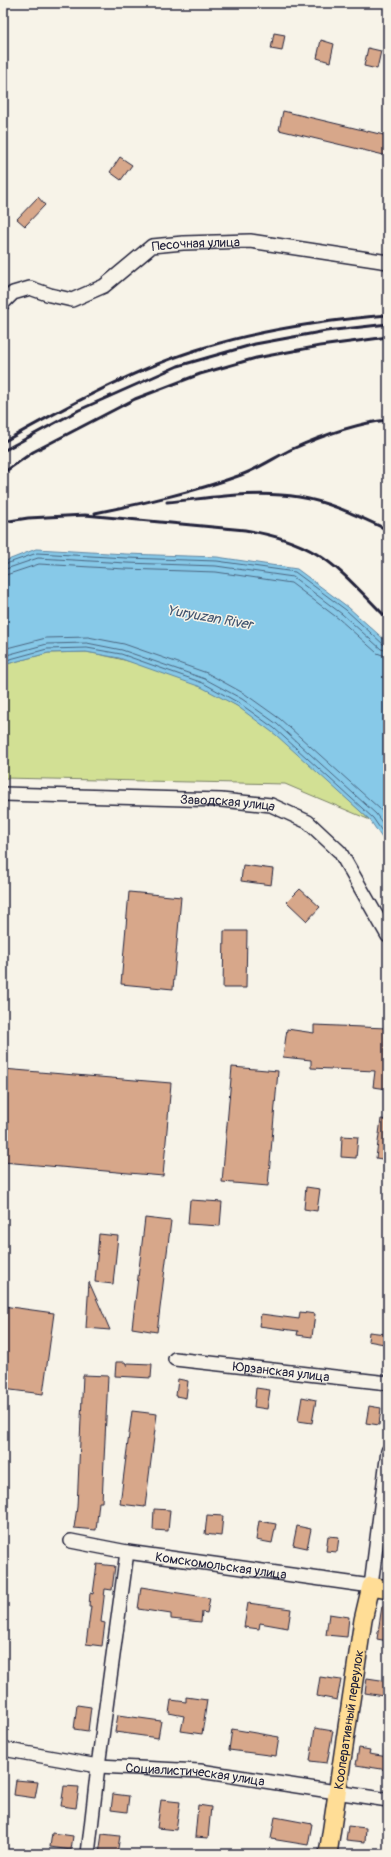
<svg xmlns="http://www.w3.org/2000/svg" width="391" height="1857" viewBox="0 0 391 1857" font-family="Pangolin,sans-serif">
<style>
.green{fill:#d2e094;stroke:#7a8168}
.water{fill:#87c9e8;stroke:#5f86a3}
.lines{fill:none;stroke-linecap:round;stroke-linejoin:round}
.shore{stroke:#4a6580;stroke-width:1}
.building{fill:#d7a78a;stroke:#22223b}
.minor-casing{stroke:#22223b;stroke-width:16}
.major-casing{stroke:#22223b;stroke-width:20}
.minor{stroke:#f7f3e8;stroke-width:13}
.major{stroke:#ffdd96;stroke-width:17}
.rail{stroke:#22223b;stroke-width:3}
.labels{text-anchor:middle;stroke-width:3;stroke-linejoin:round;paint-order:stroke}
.street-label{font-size:13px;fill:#22223b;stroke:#f7f3e8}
.water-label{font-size:14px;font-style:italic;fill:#40546f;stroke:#f7f3e8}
</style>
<rect width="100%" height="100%" fill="#f7f3e8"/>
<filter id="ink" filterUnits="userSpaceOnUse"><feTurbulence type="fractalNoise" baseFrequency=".025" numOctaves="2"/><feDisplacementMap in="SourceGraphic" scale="8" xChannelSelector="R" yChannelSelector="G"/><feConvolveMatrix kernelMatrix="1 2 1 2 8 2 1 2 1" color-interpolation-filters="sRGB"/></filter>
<g filter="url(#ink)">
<!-- green -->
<path class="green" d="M86,652c52,9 106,26 151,54 46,29 93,77 133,114l-85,-36 -282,-6v-113l45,-12z"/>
<!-- water -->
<path class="water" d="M36,549l90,5 91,3 80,12 51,38 40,36v204l-18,-27 -94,-85 -39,-29 -36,-19 -82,-29 -33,-6 -38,1 -45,12v-103z"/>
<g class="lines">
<!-- shore -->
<path class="shore" d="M3,565l34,-12 89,5 91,3 78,11 51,38 38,35 4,1
M3,570l35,-12 88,5 90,3 77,11 49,37 39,35 7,2
M3,576l36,-12 86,5 91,3 75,11 48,36 38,34 11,4
M3,649l43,-11 42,-1 36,7 83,29 38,21 35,25 100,90 8,11
M3,656l44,-12 40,-1 35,7 83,29 37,20 35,25 99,90 12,17
M3,661l44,-12 40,-1 34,6 82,29 36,20 35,25 99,90 15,22"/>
</g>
<!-- building -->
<path class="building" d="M274,33l11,2 -3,16 -11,-2z
M321,40l13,4 -4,18 -13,-4z
M368,48l13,3 -4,18 -13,-3z
M283,111l105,25v20l-109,-26z
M120,157l12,8 -11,15 -11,-8z
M38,197l7,8 -20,21 -8,-7z
M243,865l30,4 -2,16 -30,-4z
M300,889l20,18 -13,14 -20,-19z
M129,892l52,5 -8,92 -52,-5z
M224,931h23l-1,57h-23z
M314,1025l72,3 -1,29h3v32l-15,-2 2,-16 -64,-3v-8l-28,-3 4,-28 27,4z
M232,1067l46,4 -10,115 -46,-4z
M3,1069l168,14 -8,93 -160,-14z
M381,1119l7,1v40l-12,-2z
M342,1136l16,1 -2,21 -15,-1z
M306,1187l14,2 -3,22 -13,-2z
M190,1200l32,2 -2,24 -32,-2z
M145,1218l26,3 -14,111 -25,-4z
M99,1234l19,2 -5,48 -18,-2z
M89,1282l12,27 9,21 -24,-2z
M3,1306l51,7 -11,81 -40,-5z
M300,1312l15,2 -3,23 -15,-2 1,-4 -39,-5 2,-12 38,5z
M369,1332l17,2 -2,10 -16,-3z
M116,1362h9l2,4v-3l25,1 -1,14 -36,-2z
M83,1375l25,1 -6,126h-3l-3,28 -22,-2 3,-21z
M178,1379l10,2 -2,17 -10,-2z
M256,1388l14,2 -3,19 -13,-2z
M302,1397l14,3 -4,23 -14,-2z
M369,1406l12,2 -2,17 -13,-2z
M132,1411l25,3 -12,93 -25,-3z
M154,1509l16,1 -2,21 -15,-1z
M207,1515l16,1 -2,20 -16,-2z
M259,1521l17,3 -4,19 -16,-3z
M297,1526l14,3 -4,19 -14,-3z
M328,1536l11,1 -2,15 -11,-1z
M97,1564l18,2 -3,24 -7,-1 -4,33 4,1 -3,23 -16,-2 5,-38h-2l1,-13 3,1z
M141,1587l69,11 -3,15 -5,-1 -1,10 -30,-3v-5l-33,-5z
M248,1603l43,6 -3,19 -28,-5 -1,6 -15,-2z
M382,1606l6,1v34l-11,-2z
M329,1614l20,3 -2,20 -21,-2z
M320,1677l21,3 -4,20 -20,-4z
M367,1678l20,3 -3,15 -19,-3z
M186,1697l21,3 -5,34 -21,-3 3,-15 -15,-3 2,-13 15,2z
M77,1705l14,2 -3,24 -14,-2z
M118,1715l43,6 -3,17 -43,-6z
M315,1728l18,3 -6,32 -17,-2z
M232,1729l47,8 -3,19 -47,-6z
M359,1748l11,2 -1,4 19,3v13l-32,-5z
M16,1780l22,2 -3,16 -21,-3z
M64,1786l15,1 -3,21 -15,-2z
M113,1794l16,2 -2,16 -16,-2z
M161,1800l19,2 -4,28 -19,-2z
M198,1805l13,2 -3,31 -13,-1z
M275,1817l37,7 -4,21 -37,-6z
M348,1826l18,2 -1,14 -19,-2z
M52,1833l21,3 -2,14 -21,-3z
M102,1834l18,2 -3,18h-18z"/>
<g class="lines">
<!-- minor casing -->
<g class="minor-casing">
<g id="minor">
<path id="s1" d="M3,303l10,-10 17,-5 20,7 22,5 32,-14 48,-40 31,-3 67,-2 138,21"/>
<path id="s2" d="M3,794l218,6 50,5 37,17 32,30 48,84"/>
<path id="s3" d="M175,1359l213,24"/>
<path id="s4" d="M71,1541l56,11 244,34 17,-135"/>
<path id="s5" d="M3,1749l95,17 102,5 188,29"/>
<path d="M88,1854l10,-88 29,-214"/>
</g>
</g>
<!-- major casing -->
<g class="major-casing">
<g id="major">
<path id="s6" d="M328,1854l35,-234 8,-34 17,3"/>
</g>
</g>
<!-- minor -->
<use href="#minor" class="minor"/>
<!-- major -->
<use href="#major" class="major"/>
<!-- rail -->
<path class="rail" d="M3,442c65,-36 132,-74 203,-95 55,-17 124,-27 182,-32
M3,451l76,-41 99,-44 77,-22 71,-13 62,-7
M3,473l30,-21 102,-53 65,-25 56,-16 64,-12 68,-9
M167,502c44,-4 88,-12 132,-5 31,5 61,20 89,33
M95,513c49,-10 99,-21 146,-38 17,-6 33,-17 49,-25 29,-13 66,-27 98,-30
M3,522l25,-4 57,-3 160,15c25,4 48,10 70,23 27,15 51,45 73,66"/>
</g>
</g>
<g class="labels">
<!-- street labels -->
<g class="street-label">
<text dy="5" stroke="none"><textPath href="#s1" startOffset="217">Песочная улица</textPath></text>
<text dy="5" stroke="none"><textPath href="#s2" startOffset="225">Заводская улица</textPath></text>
<text dy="5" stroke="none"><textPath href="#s3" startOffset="107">Юрзанская улица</textPath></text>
<text dy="5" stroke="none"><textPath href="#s4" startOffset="152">Комскомольская улица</textPath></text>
<text dy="5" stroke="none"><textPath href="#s6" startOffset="136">Кооперативный переулок</textPath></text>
<text dy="5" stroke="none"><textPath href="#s5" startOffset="194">Социалистическая улица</textPath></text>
</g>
<!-- water labels -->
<g class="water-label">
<text transform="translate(210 617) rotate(10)" y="5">Yuryuzan River</text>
</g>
</g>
<!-- margin -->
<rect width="391" height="1857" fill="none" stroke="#f7f3e8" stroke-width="16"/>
<rect x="8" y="8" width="375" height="1841" fill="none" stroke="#22223b" stroke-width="1.5" filter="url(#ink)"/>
</svg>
